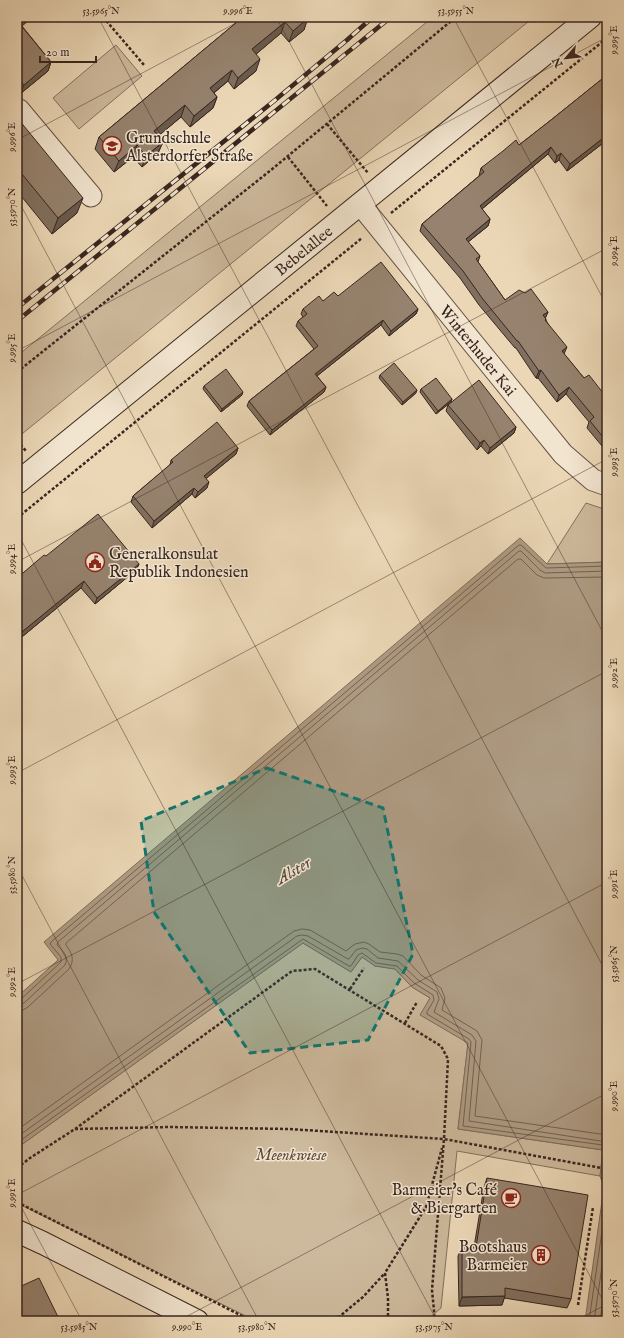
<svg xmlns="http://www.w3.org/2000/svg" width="624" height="1338" viewBox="0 0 624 1338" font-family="'IM FELL English',serif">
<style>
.green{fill:#cdb99c;stroke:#83705e}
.water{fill:#ae9b83;stroke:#7f6c5b}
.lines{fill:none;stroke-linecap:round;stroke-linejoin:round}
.shore{stroke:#746051;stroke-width:1}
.street-casing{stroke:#665245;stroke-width:23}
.secondary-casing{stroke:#39261f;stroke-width:24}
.path{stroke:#39261f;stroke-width:2.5;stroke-dasharray:3 2;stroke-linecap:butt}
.street{stroke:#f2e5d0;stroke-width:21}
.secondary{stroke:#f2e5d0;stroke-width:22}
.rail-casing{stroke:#39261f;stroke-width:4.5}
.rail{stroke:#f2e5d0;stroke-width:3;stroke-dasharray:9;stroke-linecap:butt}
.wall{fill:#81705f;stroke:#39261f}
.shaded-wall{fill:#695b4d;stroke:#39261f}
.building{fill:#96826e;stroke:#39261f}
.marked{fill:#0f766e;fill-opacity:0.2;stroke:#0f766e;stroke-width:3;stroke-dasharray:8 5;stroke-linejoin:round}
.ticks{fill:none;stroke:#39261f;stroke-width:1;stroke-opacity:0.45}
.labels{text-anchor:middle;stroke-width:3;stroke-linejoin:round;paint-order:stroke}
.poi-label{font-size:16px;fill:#39261f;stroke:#f2e5d0;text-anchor:start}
.street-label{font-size:16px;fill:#39261f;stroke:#f2e5d0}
.park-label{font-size:16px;font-style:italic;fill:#5e4b3e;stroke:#f2e5d0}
.water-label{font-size:17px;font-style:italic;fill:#5c493d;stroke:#f2e5d0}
.neatline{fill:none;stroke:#39261f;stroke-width:1.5}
.ticks-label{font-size:10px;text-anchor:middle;fill:#39261f}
</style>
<rect width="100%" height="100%" fill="#ebd7b6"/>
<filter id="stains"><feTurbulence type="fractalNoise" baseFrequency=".005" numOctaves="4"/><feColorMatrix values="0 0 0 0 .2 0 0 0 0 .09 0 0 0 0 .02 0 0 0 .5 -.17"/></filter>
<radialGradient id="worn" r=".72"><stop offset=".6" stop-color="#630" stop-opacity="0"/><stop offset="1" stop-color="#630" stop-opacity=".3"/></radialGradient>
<!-- green -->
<path class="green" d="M433,17h101l-517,421v-82z
M116,45l26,31 -63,53 -26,-31z
M586,503l21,7v55v-3l-60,2z
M303,943l48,29 11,-15 13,9 20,3 17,18 18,11 -9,17 47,28 -10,86 145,21 -3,26 -143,-25 -16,157 -14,12 -171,1 -239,-118v-55z"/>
<!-- water -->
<path class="water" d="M520,538l27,26 60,-2v759h-22l19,-134 -4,-11 3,-26 -145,-21 10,-86 -48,-28 10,-17 -18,-11 -17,-18 -20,-3 -13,-9 -11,15 -48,-29 -286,205v-151l41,-37 -14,-18z"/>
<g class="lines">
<!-- shore -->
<path class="shore" d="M17,1000l4,-1 40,-37v-5l-11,-13 1,-2 468,-397h2l25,23 61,-2
M17,1005l7,-2 41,-38c4,-9 -2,-14 -8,-20l1,-3 461,-391h2l19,19 5,3 62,-2
M17,1011l6,-1 5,-3 41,-38c6,-9 3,-16 -3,-24v-2l452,-384h3l16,16 7,3 63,-1
M17,1130l277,-199 8,-2 8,1 36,21 9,-7 9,-2 5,2 11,8 17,2 6,2 18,19 20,13 4,10 -3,12 35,21 5,9 -7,76 132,19
M17,1137l280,-201 5,-1 6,1 40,23h1l7,-9 6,-2 5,1 11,9 20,3 20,19 19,12 2,7 -5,13 38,23 4,6 -7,80 138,21
M17,1143l286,-204 46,27h2l7,-11 4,-2 14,10 21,3 17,17 19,12 1,5 -7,12v2l42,25 2,3 -8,84 140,19 4,4
M589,1321l18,-124
M594,1321l13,-89
M600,1321l7,-47"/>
<!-- street casing -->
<g class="street-casing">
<g id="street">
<path d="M17,110h2l72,86"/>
<path id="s1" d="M360,204l203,250 30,26 14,5"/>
</g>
</g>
<!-- secondary casing -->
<g class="secondary-casing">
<g id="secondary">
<path id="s2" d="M17,483l573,-466"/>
<path d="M17,1231l26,12 154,78"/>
</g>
</g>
<!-- path -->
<path class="path" d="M103,17l41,48
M327,124l41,49
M288,157l39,49
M391,213l216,-175
M17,372l254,-202 185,-153
M17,441l9,10
M17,518l345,-280
M350,989l14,-21
M405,1023l12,-21
M75,1129l95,-2 119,2 155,10 163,30
M17,1168l13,-10 45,-29 217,-158 23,-2 126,77 7,13 -4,80 -12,151 3,31
M17,1202l235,119
M578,1305l15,-98
M334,1321l29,-24 22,-24
M388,1321v-23l-3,-25 41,-66 16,-59"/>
<!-- street -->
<use href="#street" class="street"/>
<!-- secondary -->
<use href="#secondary" class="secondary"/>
<!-- rail casing -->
<g class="rail-casing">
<path id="rail" d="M17,308l257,-207 73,-61 26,-23
M17,321l374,-304"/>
</g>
<!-- rail -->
<use href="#rail" class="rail"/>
</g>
<!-- wall -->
<path class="wall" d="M17,17l5,9 29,36 -3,9 -28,23 -3,-5z
M243,17h64l-3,13 -15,12 -8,-9 -25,21v17l-22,18 -6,-8 -14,12 3,4 -4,11 -23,19 -9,-10 -23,19 5,6 -5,11 -16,14 -9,-10 -19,15 -19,-23 4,-12z
M607,75v65l-40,31 -8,-11 -4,3 -7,-9 -66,55 8,10 -2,7 -20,16 12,14 -2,6 27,38 43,12 -3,6 1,1v1l18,34 20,24 23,20v54l-20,-24 2,-6 -23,-28 -9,8 -19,-24h-2l-20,-30h-1l-36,-43 -19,-27 -40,-47 2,-7 57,-48 2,-8 38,-23 32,-25z
M17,123l60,90 -25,21 -35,-43z
M338,296l80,13 -2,5 -27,22 -8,-11 -64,51 9,11 -2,5 -54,43 -23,-29 2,-5 65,-52 -18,-23 2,-5 5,-4 -2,-3 2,-5 20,-8z
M380,375l36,18 -14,12 -23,-27z
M204,386l38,9 -21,17 -18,-23z
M421,389l31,10 -1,3 -15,12 -16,-22z
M448,405l68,22 -2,6 -26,21 -7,-8 -4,4 -31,-39z
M238,448l-2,6 -30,24 1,10 -12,10 -3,-4 -40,34 -21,-26 2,-6 37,-31 1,-5z
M46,556l93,8 -3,6 -41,34 -14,-16 -64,53v-63z
M487,1178l84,121 -4,9 -63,-10 -2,7 -43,1 -1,-50 4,-9h12l10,-60z"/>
<!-- shaded-wall -->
<path class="shaded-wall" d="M26,17h7l-16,13 2,-7z
M308,18l-4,12 -15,12 4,-11z
M285,22l-4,11 -33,28 4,-12z
M260,59l-4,12 -22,18 4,-11z
M51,62l-3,9 -28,23 4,-9z
M232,70l-4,11 -23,19 5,-12z
M217,97l-4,11 -23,19 4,-11z
M185,105l-4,12 -31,26 4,-12z
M607,135v5l-40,31 3,-7z
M163,142l-5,11 -16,14 4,-11z
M137,145l-4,12 -19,15 5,-11z
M551,147l-3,7 -71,59 3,-7z
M561,153l-2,7 -4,3 2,-7z
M83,198l-6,15 -25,21 6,-16z
M490,219l-2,7 -25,20 3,-7z
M418,309l-2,5 -27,22 2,-5z
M548,312l-3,7 -2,-4z
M383,320l-2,5 -68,54 2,-5z
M567,347l-3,7 -5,4 3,-7z
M541,370l-3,8h-2l3,-7z
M326,387l-2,5 -54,43 2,-5z
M569,387l-3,7 -9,8 2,-7z
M417,390l-1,3 -14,12 1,-3z
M243,392l-1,3 -21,17 1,-3z
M452,399l-1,3 -15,12 2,-3z
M516,427l-2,6 -26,21 2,-6z
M484,440l-3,6 -4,4 3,-7z
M238,448l-2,6 -34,28 2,-6z
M209,482l-2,6 -12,10 3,-6z
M194,488l-2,6 -40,34 2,-7z
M139,564l-3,6 -41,34 2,-6z
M84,581l-3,7 -64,53v-5z
M505,1296l-3,9 -43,1 3,-9z"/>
<!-- building -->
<path class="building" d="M17,17h9l-7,6 32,39 -27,23 -7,-8z
M243,17h64l1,1 -15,13 -8,-9 -33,27 8,10 -22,19 -6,-8 -22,18 7,9 -23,19 -9,-11 -31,26 9,11 -17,14 -9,-11 -18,16 -20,-24z
M607,75v53h-1l1,2v5l-37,29 -9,-11 -4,3 -6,-9 -71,59 10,13 -24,20 14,17 -4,3 29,41 14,-10 6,3 6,-4 17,23 -5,3 3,4 -1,1 22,27 -5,4 22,27 5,-3 18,23v44l-17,-21 4,-4 -25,-30 -10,8 -18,-25 -2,1 -21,-30h-1l-35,-43 -19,-27 -41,-47 62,-52 -3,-4 22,-17 13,-11 3,5 32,-25z
M19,120l64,78 -25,20 -41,-50v-45z
M381,262l37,47 -27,22 -8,-11 -68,54 11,13 -54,43 -23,-29 69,-55 -20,-25 9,-7 -4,-5 16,-13 4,5 11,-9 4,4z
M394,363l23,27 -14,12 -23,-27z
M226,369l17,23 -21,17 -18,-23z
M436,378l16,21 -14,12 -17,-22z
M479,380l37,47 -26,21 -6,-8 -4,3 -32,-38z
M217,422l21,26 -34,28 5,6 -11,10 -4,-4 -40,33 -21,-25 40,-34 -2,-2z
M98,514l41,50 -42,34 -13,-17 -67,55v-58l27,-23 2,1z
M487,1178l101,17 -17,104 -66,-11v8l-43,1v-50h14z
M39,1278l21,43h-43v-33z"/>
<!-- marked area -->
<path class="marked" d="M267,768l116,40 30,146 -45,86 -118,13 -96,-141 -13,-91z"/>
<!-- ticks -->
<path class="ticks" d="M98,17l509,957M276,17l331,623M453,17l154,289M17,140l230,-123M17,198l590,1110M17,351l590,-314M17,532l420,789M17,562l590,-314M17,773l590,-314M17,866l242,455M17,984l590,-313M17,1195l590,-313M17,1199l65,122M178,1321l429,-228M575,1321l32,-17"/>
<!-- icons -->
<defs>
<g id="school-ring" transform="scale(1)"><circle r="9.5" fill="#f2e5d0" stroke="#8f2418" stroke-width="1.5"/><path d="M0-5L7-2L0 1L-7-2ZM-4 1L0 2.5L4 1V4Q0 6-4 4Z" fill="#8f2418"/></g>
<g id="civic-ring" transform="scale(1)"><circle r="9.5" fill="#f2e5d0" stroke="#8f2418" stroke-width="1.5"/><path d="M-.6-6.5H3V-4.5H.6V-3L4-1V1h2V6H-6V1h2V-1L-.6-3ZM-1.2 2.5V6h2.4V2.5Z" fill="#8f2418"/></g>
<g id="cafe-ring" transform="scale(1)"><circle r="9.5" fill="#f2e5d0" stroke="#8f2418" stroke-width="1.5"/><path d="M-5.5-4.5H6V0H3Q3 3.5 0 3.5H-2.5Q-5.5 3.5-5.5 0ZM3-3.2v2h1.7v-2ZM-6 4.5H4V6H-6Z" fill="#8f2418"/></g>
<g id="building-ring" transform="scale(1)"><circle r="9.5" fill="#f2e5d0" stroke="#8f2418" stroke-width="1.5"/><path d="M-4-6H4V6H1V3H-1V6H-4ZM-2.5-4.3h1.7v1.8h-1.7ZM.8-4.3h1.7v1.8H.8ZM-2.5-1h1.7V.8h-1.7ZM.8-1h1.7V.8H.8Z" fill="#8f2418"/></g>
</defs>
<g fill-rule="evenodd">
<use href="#school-ring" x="112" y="146"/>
<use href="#civic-ring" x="95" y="562"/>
<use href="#cafe-ring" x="511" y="1198"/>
<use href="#building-ring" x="541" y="1255"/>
</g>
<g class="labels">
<!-- poi labels -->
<g class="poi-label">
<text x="126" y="143">Grundschule<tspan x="126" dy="18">Alsterdorfer Straße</tspan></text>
<text x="109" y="559">Generalkonsulat<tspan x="109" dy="18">Republik Indonesien</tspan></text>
<text x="497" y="1195" text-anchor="end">Barmeier's Café<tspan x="497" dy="18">&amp; Biergarten</tspan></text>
<text x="527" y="1252" text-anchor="end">Bootshaus<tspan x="527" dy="18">Barmeier</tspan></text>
</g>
<!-- street labels -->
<g class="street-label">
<text dy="6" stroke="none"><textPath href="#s2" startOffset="369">Bebelallee</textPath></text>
<text dy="6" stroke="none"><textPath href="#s1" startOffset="188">Winterhuder Kai</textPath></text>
</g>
<!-- park labels -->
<g class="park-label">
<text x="291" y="1160">Meenkwiese</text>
</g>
<!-- water labels -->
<g class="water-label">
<text transform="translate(293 870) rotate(-31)" y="6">Alster</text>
</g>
</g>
<!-- margin -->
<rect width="624" height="1338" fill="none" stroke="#ebd7b6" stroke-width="44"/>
<!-- north arrow -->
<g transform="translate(566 58) rotate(242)" stroke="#f2e5d0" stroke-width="3" paint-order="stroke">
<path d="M0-3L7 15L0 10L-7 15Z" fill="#39261f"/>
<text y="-6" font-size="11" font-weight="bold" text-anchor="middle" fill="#39261f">N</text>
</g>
<!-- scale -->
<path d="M40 56v6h56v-6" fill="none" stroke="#39261f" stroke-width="2"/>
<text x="46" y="56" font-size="12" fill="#39261f" stroke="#f2e5d0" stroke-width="3" paint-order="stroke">20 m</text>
<rect x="22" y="22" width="580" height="1294" class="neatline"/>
<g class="ticks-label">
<text x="101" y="14">53.5965°N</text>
<text x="238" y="14">9.996°E</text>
<text x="456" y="14">53.5955°N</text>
<text transform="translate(613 40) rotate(-90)" y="4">9.995°E</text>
<text transform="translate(11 137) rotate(-90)" y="4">9.996°E</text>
<text transform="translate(11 207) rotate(-90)" y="4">53.5970°N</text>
<text transform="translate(613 251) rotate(-90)" y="4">9.994°E</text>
<text transform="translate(11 348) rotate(-90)" y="4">9.995°E</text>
<text transform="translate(613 462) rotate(-90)" y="4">9.993°E</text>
<text transform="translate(11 559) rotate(-90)" y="4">9.994°E</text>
<text transform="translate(613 673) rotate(-90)" y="4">9.992°E</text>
<text transform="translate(11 770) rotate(-90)" y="4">9.993°E</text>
<text transform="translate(11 875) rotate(-90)" y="4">53.5980°N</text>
<text transform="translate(613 884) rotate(-90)" y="4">9.991°E</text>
<text transform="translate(613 964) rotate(-90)" y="4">53.5965°N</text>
<text transform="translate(11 982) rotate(-90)" y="4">9.992°E</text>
<text transform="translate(613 1096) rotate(-90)" y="4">9.990°E</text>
<text transform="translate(11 1193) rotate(-90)" y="4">9.991°E</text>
<text transform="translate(613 1298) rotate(-90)" y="4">53.5970°N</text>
<text x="79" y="1330">53.5985°N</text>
<text x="187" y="1330">9.990°E</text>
<text x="257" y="1330">53.5980°N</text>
<text x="434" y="1330">53.5975°N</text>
</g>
<rect width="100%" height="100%" filter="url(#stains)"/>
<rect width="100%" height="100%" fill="url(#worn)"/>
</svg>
